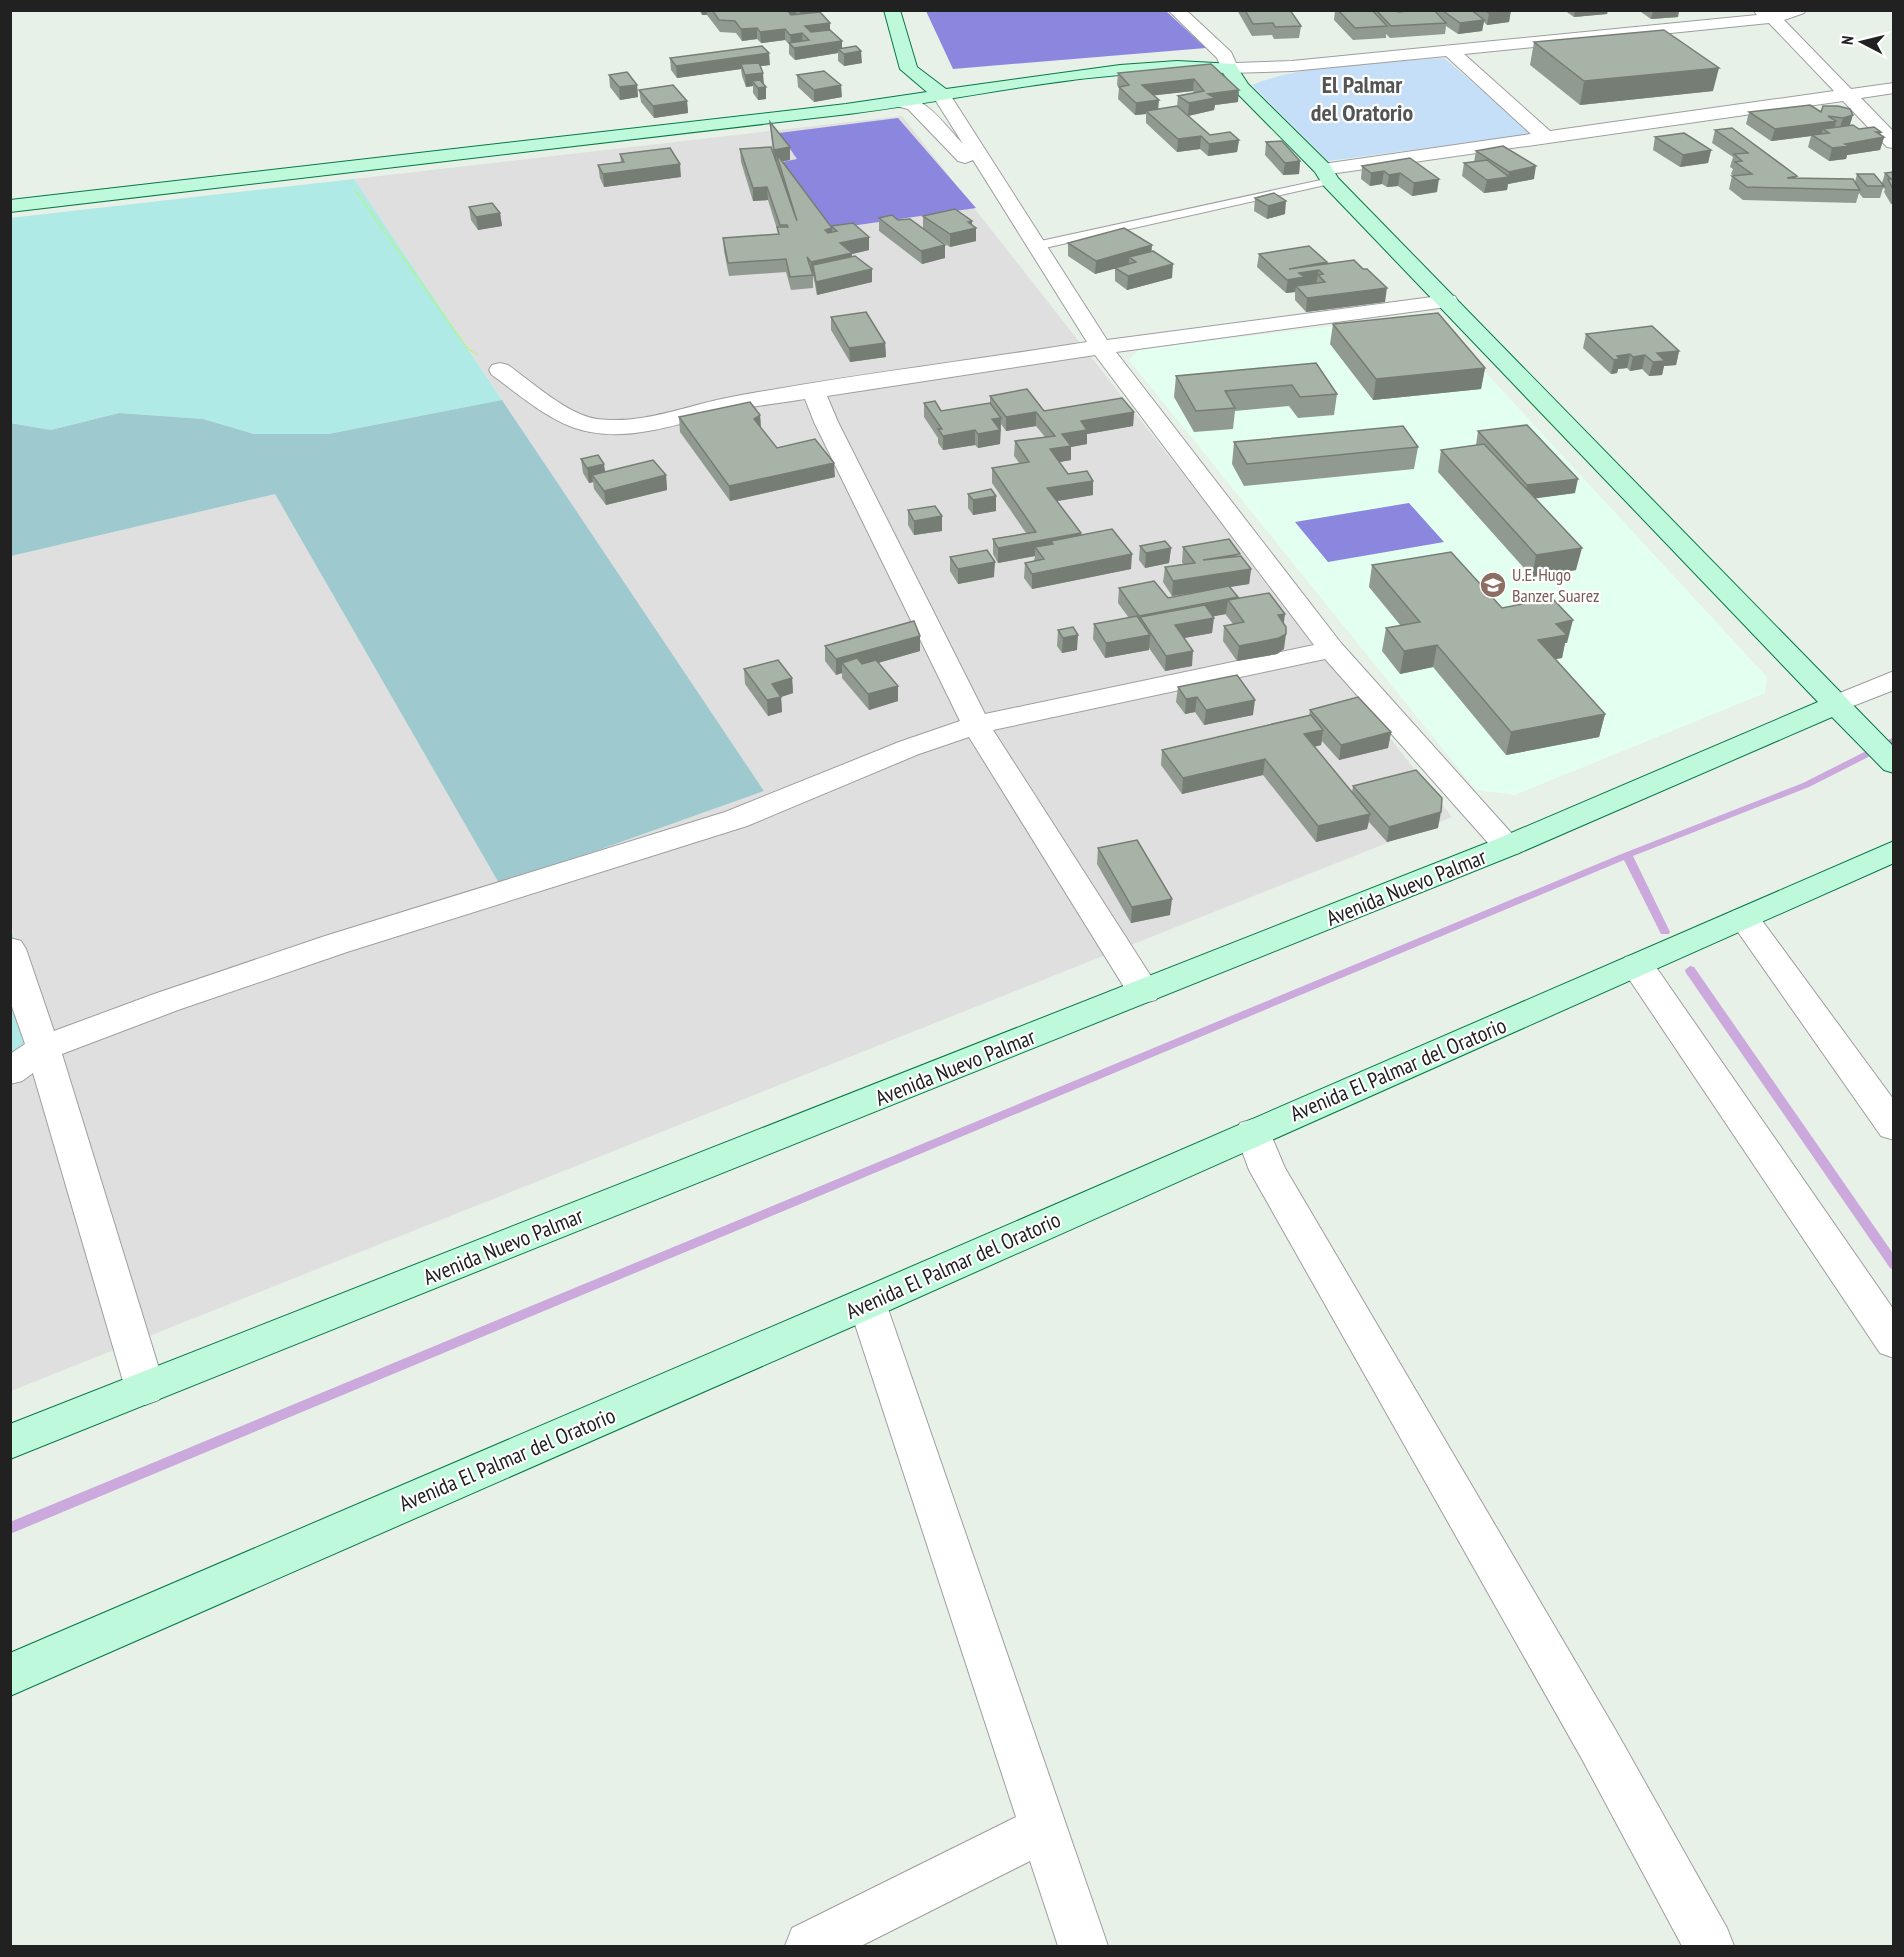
<svg xmlns="http://www.w3.org/2000/svg" width="1904" height="1957" viewBox="0 0 1904 1957" font-family="'PT Sans Narrow',sans-serif">
<style>
.residential{fill:#dedfde}
.education{fill:#e3ffef}
.grass{fill:#afeae6}
.forest{fill:#9dc9cf}
.park{fill:#c6dff9}
.pitch{fill:#8b87de}
.lines{fill:none;stroke-linecap:round;stroke-linejoin:round}
.stream{fill:#cba9dd;fill-rule:evenodd}
.lane-casing{stroke:#9e9e9e;stroke-width:2}
.street-casing{stroke:#9e9e9e;stroke-width:2}
.secondary-casing{stroke:#077944;stroke-width:2}
.path{stroke:#b1f871;stroke-width:2;stroke-dasharray:1.5 1.5;stroke-linecap:butt}
.lane{fill:#fff;fill-rule:evenodd}
.street{fill:#fff;fill-rule:evenodd}
.secondary{fill:#bdf9da;fill-rule:evenodd}
.wall{fill:#909a90;fill-rule:evenodd}
.shaded-wall{fill:#767d75}
.building{fill:#a8b3a7;stroke:#767d75;stroke-width:1.5}
.labels{text-anchor:middle;stroke-width:4.5;stroke-linejoin:round;paint-order:stroke}
.far-education-label{font-size:18px;fill:#785e54;stroke:#fff;text-anchor:start}
.street-label{font-size:22px;fill:#212121;stroke:#fff}
.far-district-label{font-size:24px;font-weight:bold;fill:#545454;stroke:#fff}
</style>
<rect width="100%" height="100%" fill="#e7f1e8"/>
<!-- residential -->
<path class="residential" d="M902,116l550,701 -1441,574v-335l29,-12 -29,-121 -1,-367 265,-62 225,391 264,-94 -410,-612z"/>
<!-- education -->
<path class="education" d="M1420,316l19,6 328,355 -2,16 -250,102 -39,-5 -347,-430 10,-11z"/>
<!-- grass -->
<path class="grass" d="M354,179l148,221 -174,34h-74l-51,-15 -84,-6 -68,17 -40,-7 -1,-205z
M10,923l31,122 -31,11z"/>
<!-- forest -->
<path class="forest" d="M502,400l262,391 -264,94 -225,-391 -264,62 -1,-133 41,7 68,-17 84,6 51,15h74z"/>
<!-- park -->
<path class="park" d="M1444,58l89,76 -205,27 -76,-76c53,-22 134,-22 192,-27z"/>
<!-- pitch -->
<path class="pitch" d="M926,11h240l40,37 -253,21z
M898,118l78,90 -146,21 -48,-67 15,-3 -18,-26z
M1409,503l35,39 -116,20 -33,-40z"/>
<g class="lines">
<!-- stream -->
<path class="stream" d="M1894,737v7l-85,43 -176,69 37,76 -1,2h-8l-37,-74 -1614,674v-12l1614,-669 179,-70z
M1690,966l4,1 200,288v15l-4,-2 -204,-295 -1,-3z"/>
<!-- lane casing -->
<g class="lane-casing">
<path id="lane" d="M1330,178l6,3 -2,2 -298,67 -6,-4 6,-4z"/>
</g>
<!-- street casing -->
<g class="street-casing">
<path id="street" d="M1168,10h18l45,42 5,11 56,-2 465,-46 -4,-5h53l-2,3 -20,7 67,69 43,-6v10l-33,5 33,34v16l-7,-1 -44,-46 -520,74 -7,-2 -3,-4 3,-4 215,-31 -85,-78 -154,15 -63,2 -6,-1 -6,-14zM1769,23l65,68 -284,40 -86,-77z
M940,88l6,1 3,4 158,247 340,-45 8,1 3,5 -3,5 -8,1 -331,45 225,291 182,203 -4,7 -11,3 -11,-3 -172,-194 -332,71 168,262 -5,8 -12,3 -12,-3 -163,-263 -50,17 -172,72 -400,126 -169,58 -116,44 103,334 -6,12 -14,5 -14,-5 -6,-12 -92,-315 -11,8 -12,3v-30l15,-10 -15,-43v-63l11,3 5,8 28,82 100,-37 171,-58 400,-124 174,-70 61,-21 -146,-299 -9,-23c-25,4 -51,7 -76,12 -50,12 -106,35 -157,16 -29,-11 -55,-34 -80,-52l-3,-5 3,-5 8,-2 8,2c24,17 60,50 89,54 46,6 91,-14 134,-22 118,-22 238,-36 356,-55l-114,-182 -8,3 -7,-2 -50,-52 -12,-3 -3,-4 3,-4c27,-7 50,29 67,46l-32,-51 3,-4zM1095,355l219,290 -329,69 -147,-292 -11,-26z
M1894,671v19l-59,23 -10,-2 -4,-6 4,-6z
M1744,907l11,4 139,189v40l-13,-4 -148,-211 -5,-7 5,-7z
M1637,954l12,3 245,353v48l-14,-5 -255,-380 -4,-8 4,-8z
M1253,1119l13,4 19,45 330,561 112,199 7,18h-52l-99,-185 -334,-591 -14,-38 5,-9z
M867,1288l14,4 5,11 222,643h-50l-28,-85 -169,85h-76l7,-18 224,-111 -168,-514 5,-11z"/>
</g>
<!-- secondary casing -->
<g class="secondary-casing">
<path id="secondary" d="M884,10h16l17,57 29,22 174,-24 57,-4 58,3 13,20 82,81 8,13 556,569v26l-10,-3 -52,-53 -313,136 -1509,606v-35l1487,-585 321,-137 -495,-517 -8,-13 -80,-81 -12,-18c-129,-7 -256,27 -383,42 -277,32 -553,65 -830,97v-12l836,-96 81,-12 -27,-23z
M1894,841v22l-1013,451 -871,382v-43l843,-361z"/>
</g>
<!-- path -->
<path class="path" d="M355,190l113,159 9,5"/>
<!-- lane -->
<use href="#lane" class="lane"/>
<!-- street -->
<use href="#street" class="street"/>
<!-- secondary -->
<use href="#secondary" class="secondary"/>
</g>
<!-- wall -->
<path class="wall" d="M699,10h119l24,38 20,15 -18,3 -6,-5v-8l-43,7 -6,-6v-10l-4,-4 -24,3 -4,-4 -15,2 -6,-8 -16,-1 -13,-17h-5z
M1237,10h53l11,16 -2,12 -25,1 -2,-4 -20,1z
M1324,10h72l1,2 1,-2h36l2,3 1,-3h34l2,2v-2h38l-2,12 -22,3 -3,-3 -2,9 -24,3 -12,-8 -1,8 -55,4 -4,-4v4l-33,2 -19,-20 1,-9 -10,1z
M1564,10h44l-1,4 -33,3z
M1638,10h41l-1,7 -27,2z
M1534,42l179,49 -133,14 -50,-40z
M670,58l100,7 -10,1 6,33 -8,1 -5,-7v-7l-7,1 -4,-11 -1,-7 -64,9 -6,-8z
M1211,64l27,38 -23,3 -1,5 -26,6 22,19 29,5 -2,12 -29,4 -8,-7 -23,3 -31,-29v-9l-11,1 -17,-16 1,-12 -2,-2 1,-12zM1193,91l1,2 -16,3 -1,11 -19,2 -4,-14z
M609,75l28,10 1,12 -18,3 -10,-13z
M797,75l45,22 -28,5 -16,-15z
M639,90l48,11 1,12 -34,5 -13,-16z
M1838,106l12,20 30,9 4,2 -4,13 -33,5 -1,4 -17,2 -21,-14 3,-11 -40,5 -25,-17 3,-12h72z
M770,122l20,38 -8,1 49,66 38,23 -17,4v2l20,26 -55,13 -4,-20v13l-22,2 -5,-18 -57,4 -5,-25 -1,-13 55,-4 -1,-5 -9,-29 -15,1 -12,-39 -1,-13 33,4z
M1715,130l82,46 -1,2 59,4 2,-8 25,9 3,-10 8,-1v32h-2l-7,-12 1,-3 -2,-1 -3,10h-17l-4,-5 -3,10 -113,-3 -14,-11 3,-13h2l-3,-2 2,-5 -3,-2 3,-10 -21,-14z
M1655,137l56,13 -3,13 -28,4 -27,-17z
M1266,142l34,19 -1,13 -16,1 -18,-20z
M1476,151l58,28 -26,5 -1,6 -23,3 -22,-17 2,-13 10,-1z
M620,154l61,23 -77,10 -4,-9 -2,-13 23,-3z
M1410,158l27,34 -25,4 -14,-10 -11,1 -5,-3 -12,2 -9,-7 1,-13z
M1255,198l30,16 -18,5 -13,-8z
M469,207l31,6 2,13 -24,4 -7,-10z
M923,216l49,9 4,16 -26,6 -27,-18z
M879,218l19,2 47,38 -23,6 -43,-33z
M1068,243l84,8 20,27 -45,12 -12,-9v-13l-20,6 -27,-18z
M1259,254l68,10 58,38 -79,10 -11,-12v-8l-9,1 -29,-26z
M831,317l54,26 1,14 -36,5 -19,-32z
M1333,324l152,44 -4,21 -108,11 -43,-56z
M1586,334l93,17 -3,14 -12,1 -2,9 -13,1 -7,-7 -12,2 -3,-3 -9,1 -1,4 -6,1 -28,-26z
M1316,363l21,31 -3,21 -36,3 -9,-12 -54,5 -2,18 -39,3 -20,-35 2,-21z
M990,396l54,15 90,1 -1,14 -46,8v10l-16,3v13l-12,2 9,12 25,7v14l-37,6 25,32v2l50,34 -99,20 -8,-11 1,-15 9,-2 1,-5 -37,7 -5,-9v-15l33,-6 -34,-50v-15l28,-4 -6,-8 1,-15 30,-4 -9,-11 -30,5 -5,-7 -1,20 -22,4 -3,-3 -32,5 -5,-7v-5l-14,-21v-14l17,8 49,-8z
M760,415l1,13 16,20 58,29 -105,24 -50,-69 -1,-15z
M1478,431l97,62 -40,5 41,72 -44,7 -94,-105 3,-22 35,-5z
M1234,442l184,5 -4,22 -170,17 -12,-22z
M581,459l24,13 61,3 1,15 -61,15 -12,-16 -1,-7 -4,1 -6,-10z
M968,494l28,2v15l-23,4 -5,-7z
M908,510l34,21 -28,4 -6,-10z
M1140,546l31,2 -2,15 -24,5 -6,-8z
M1183,547l57,9 11,13 -2,15 -20,3 9,10 -1,2 47,24v26l-7,5 -40,7 -14,-20 1,-15 9,-2 -7,-9v-1l-13,2 -1,17 -28,5 8,28 -27,5 -16,-23v2l-44,8 -12,-19 1,-15 35,-6 -11,-15 1,-15 49,10 53,-10 -49,8 -9,-14 2,-15 18,-3 -1,-2z
M950,557l44,20 -36,7 -8,-13z
M1372,565l130,43 65,35h-2l-3,15 -7,1 50,55 -6,23 -93,18 -73,-88 -33,7 -18,-23 4,-23 15,-2 -32,-39z
M1058,630l19,20 -15,3 -5,-7z
M920,636v15l-42,12 20,38 -29,9 -27,-32v-5l-6,2 -11,-14v-15z
M744,669l48,9 1,15 -12,4 1,15 -14,4 -23,-32z
M1178,687l75,28 -49,10 -9,-13 -10,2 -9,-12z
M1310,710l81,22 -3,16 -49,12 -17,-19 -1,4 -7,2 38,45 1,-6 85,42 -51,14 -18,-20 -2,7 -51,13 -53,-67 -81,19 -21,-29 1,-15 147,-35z
M1098,848l72,67 -39,8 -34,-59z"/>
<!-- shaded-wall -->
<path class="shaded-wall" d="M702,10h5v5h-5z
M796,10l1,12 -9,-11z
M800,10h18v6l-17,2z
M1511,10l-2,12 -22,3 2,-12z
M1575,10h33l-1,4 -33,3z
M1653,10h26l-1,7 -27,2z
M1683,10h19l-20,2z
M1484,20l-2,11 -24,3 2,-11z
M830,23v12l-23,3 -2,-12z
M757,28v11l-15,2 -1,-12z
M785,29v11l-24,3 -1,-11z
M802,33l1,12h-12l-1,-10z
M842,41v11l-4,-3v4l-43,7 -1,-12z
M861,51l1,12 -18,3v-12z
M769,53l1,12 -27,3 -2,-4v5l-64,9 -1,-12z
M1719,68l-6,23 -133,14 4,-24z
M763,73l1,12 -12,-4 1,5 -7,1 -1,-12z
M1194,79l-1,12 -52,6 1,-12z
M637,85l1,12 -18,3 -1,-13z
M841,85l1,12 -28,5v-12z
M766,87v12l-8,1v-12z
M1239,90l-1,12 -23,3 -1,5 -26,6 1,-13 19,-9z
M1159,100l-1,12 -12,-1v3l-11,1 1,-12z
M687,101l1,12 -34,5 -1,-12z
M1853,115l-4,13 -10,2 4,-12z
M1836,121l-3,13 -4,-1 -6,-4 -2,6h-9l-1,1 -40,5 4,-12z
M1876,132h5l-2,6 5,-1 -4,13 -33,5 -1,4 -17,2 3,-13z
M1201,136l-1,13 -23,3 1,-13z
M1239,140l-2,12 -29,4 1,-12z
M790,147v13l-11,2 -3,-9 1,9h-2l-1,-12z
M1711,150l-3,13 -28,4 3,-12z
M1300,161l-1,13 -16,1 2,-12z
M680,164l1,13 -77,10 -1,-13z
M1536,166l-2,13 -26,5 -1,6 -23,3 3,-13 21,-3 1,-5z
M1384,171l-2,13 -12,2 1,-13z
M1400,173l-2,13 -11,1 2,-12z
M1439,179l-2,13 -25,4 2,-13z
M767,187l1,13 -15,1v-13z
M1286,201l-1,13 -18,5 1,-13z
M500,213l2,13 -24,4 -2,-13z
M972,221v8l4,-1v13l-26,6v-13l18,-12z
M832,228v13l-7,-11z
M869,237v13l-17,4v13l-39,-2v10l-1,1 -1,-14 29,-19z
M945,245v13l-23,6 -1,-13z
M1152,245l-1,14 -22,-2v8l-34,9 1,-13z
M1327,262l-2,13 -6,-5 -3,14 -20,2 -1,6 -9,1 3,-24z
M1173,264l-1,14 -45,12 1,-14z
M872,269v13l-55,13 -1,-13z
M1387,288l-2,14 -79,10 1,-14z
M885,343l1,14 -36,5 -1,-14z
M1679,351l-3,14 -12,1 -2,9 -13,1 4,-14 4,-9z
M1630,354l-3,14 -9,1 -1,4 -6,1 3,-14 3,-4z
M1645,355l-3,14 -12,2 3,-14z
M1485,368l-4,21 -108,11 3,-21z
M1036,412v14l-30,5v-14z
M1134,412l-1,14 -46,8v10l-16,3v13l-21,4v-15l12,-15 19,-13z
M760,415l1,15 -7,-11z
M1001,418l-1,26 -22,4v-14l14,-15z
M975,430v15l-32,5v-14z
M834,463l1,14 -105,24 -1,-15z
M604,464l2,14 -14,-3 1,7 -4,1 -2,-15z
M666,475l1,15 -61,15 -2,-14z
M1578,479l-3,14 -51,7 3,-15z
M1093,481v14l-47,8 1,-15z
M996,496v15l-23,4v-15z
M942,516v15l-28,4v-14z
M1081,533l-1,15 -27,-4 -2,-3v12l-16,-6v9l-37,7v-15z
M1171,548l-2,15 -24,5 1,-15z
M1582,548l-6,22 -44,7 4,-22z
M1132,554l-1,15 -99,20v-15z
M995,562l-1,15 -36,7v-15z
M1251,569l-2,15 -77,12 1,-15z
M1238,597l-2,14 -8,-11 -2,14 -78,15 -8,-12 -2,14 1,-15z
M1285,614l-2,15 -5,-14z
M1214,618l-2,15 -39,7 2,-15z
M1573,620l-6,23h-2l-3,15 -29,5 5,-23 18,-16z
M1286,634l-2,15 -7,5 -40,7 2,-15z
M1078,635l-1,15 -15,3 1,-15z
M1150,635l-1,15 -44,8 1,-15z
M920,636v15l-71,20 -7,-8v10l-6,2v-16z
M1437,645l-4,22 -33,7 4,-23z
M1193,651l-1,15 -27,5 1,-15z
M792,678l1,15 -12,4 1,15 -14,4 -1,-16 5,-16z
M898,686v15l-29,9 -1,-16z
M1197,697l-2,15 -10,2 1,-15z
M1255,700l-2,15 -49,10 2,-15z
M1605,714l-6,23 -93,18 5,-23z
M1323,730l-2,15 -20,5 3,-16z
M1391,732l-3,16 -49,12 2,-15z
M1265,759l-2,16 -81,19 1,-16z
M1441,812l-3,16 -51,14 2,-15z
M1370,814l-3,15 -51,13 2,-16z
M1172,899l-2,16 -39,8 1,-16z"/>
<!-- building -->
<path class="building" d="M712,10h83l-7,1 3,4 29,-3 10,11 -25,3 6,6 19,-2 12,11 -48,7 -5,-5 20,-3 -7,-7 -12,2 -5,-6 -25,3 -3,-4 -16,1 -6,-8 -16,-1z
M1245,10h45l11,16 -26,1 -2,-4 -20,1z
M1338,10h34l15,16 -32,2z
M1376,10h20l2,2 11,-1 -1,-1h26l12,13 -55,3z
M1442,10h29l13,10 -24,3z
M1485,10h25l-21,3z
M1664,30l55,38 -135,13 -50,-39z
M762,46l7,7 -93,13 -6,-8z
M856,46l5,5 -17,3 -6,-5z
M759,63l4,10 -18,2 -4,-11z
M1211,64l28,26 -31,4 7,4 -26,5 -11,-7 26,-5 -10,-12 -52,6 17,15 -23,3 -17,-16 10,-2 -11,-12z
M824,71l17,14 -27,5 -17,-15z
M627,72l10,13 -18,2 -10,-12z
M760,80l6,7 -8,1 -6,-7z
M673,85l14,16 -34,5 -14,-16z
M1810,105l11,7 2,-6h15l12,3 3,6 -10,3 -15,-2 8,5 -61,8 -26,-17z
M1177,106l33,29 20,-3 9,8 -30,4 -8,-8 -23,3 -32,-28z
M770,122l20,25 -16,3z
M1853,125l6,4 15,-2 7,5h-5l8,5 -39,7 4,2 -17,2 -20,-13 17,-2 -6,-4z
M1732,128l65,48 -10,2 66,1 7,11 -113,-3 -15,-11 20,-2 -17,-12 7,-1 -8,-7 14,-1 -33,-23z
M1684,133l27,17 -28,5 -28,-18z
M1282,141l18,20 -15,2 -19,-21z
M1503,146l33,20 -27,6 -33,-21z
M771,147l26,74 -21,-68 56,75 -7,2 3,3 9,-2 -6,-5 22,-3 16,14 -29,6 12,10 -41,9 -4,-5 6,18 -23,2 -4,-18 -58,4 -5,-25 56,-4 -2,-7h11l-1,-2h-7l-13,-38 -14,1 -13,-39z
M670,148l10,16 -77,10 -5,-9 26,-3 -4,-8z
M1410,158l29,21 -25,4 -14,-10 -11,2 -5,-4 -13,2 -9,-7z
M1487,160l22,17 -22,3 -23,-17z
M1893,172v17l-5,-10h3l-6,-6z
M1857,174h17l10,12h-17z
M1274,193l12,8 -18,5 -13,-8z
M492,203l8,10 -24,4 -7,-10z
M955,209l17,12 -4,1 8,6 -26,6 -27,-18z
M892,215l6,5 12,-1 35,26 -24,6 -42,-33z
M1124,228l28,17 -56,16 -28,-18z
M1309,246l18,16 -38,7 65,-9 9,9h4l20,19 -80,10 -11,-12 29,-4 -7,-7 5,-1 -4,-4 -20,3 5,4 -17,3 -28,-26z
M1153,251l20,13 -45,12 -13,-8 21,-6 -7,-5z
M855,256l17,13 -56,13 -3,-17z
M866,312l19,31 -36,5 -18,-31z
M1438,313l47,55 -109,11 -43,-55z
M1652,326l27,25 -22,2 8,8 -12,1 -8,-7 -12,2 -3,-3 -13,2 3,3 -6,1 -28,-26z
M1316,363l21,31 -37,3 -8,-12 -67,6 10,17 -39,3 -20,-35z
M1027,389l17,22 78,-13 12,14 -53,9 6,9 -25,4 9,12 -21,3 18,25 19,-3 6,10 -46,7 34,45 -83,15 -5,-9 43,-7 -44,-64 37,-6 -14,-21 40,-5 -19,-24 -30,5 -16,-21z
M935,401l6,10 49,-8 11,15 -9,1 8,11 -22,4 -3,-4 -32,6 -5,-7h4l-18,-26z
M750,402l10,13 -6,4 23,29 38,-9 19,24 -105,23 -50,-69z
M1527,425l51,54 -51,6 -49,-54z
M1403,426l15,21 -171,17 -13,-22z
M1484,444l98,104 -46,7 -95,-105z
M598,455l6,9 -17,4 -6,-9z
M653,460l13,15 -62,16 -12,-16z
M991,489l5,7 -23,4 -5,-6z
M935,506l7,10 -28,5 -6,-11z
M1112,529l20,25 -100,20 -7,-11 19,-4 -9,-12 18,-3 -2,-3z
M1229,539l11,15 -37,6 38,-4 10,13 -78,12 -8,-14 30,-4 -12,-16z
M1165,541l6,7 -25,5 -6,-7z
M987,550l8,12 -37,7 -8,-12z
M1451,552l51,56 50,-10 21,22 -17,4 11,11 -29,5 67,74 -94,18 -74,-87 -33,6 -18,-23 34,-6 -48,-57z
M1154,581l14,17 61,-12 9,11 -99,19 -20,-28z
M1269,593l16,21 -7,1 8,12v7l-7,4 -40,8 -15,-20 20,-4 -16,-22z
M1205,605l9,13 -39,7 18,26 -27,5 -26,-39z
M1137,616l13,19 -44,8 -12,-19z
M914,621l6,15 -84,23 -11,-13z
M1073,627l5,8 -15,3 -5,-8z
M857,658l5,6 14,-4 22,26 -30,8 -26,-31z
M778,660l14,18 -20,6 9,13 -14,3 -23,-31z
M1237,675l18,25 -49,10 -9,-13 -11,2 -8,-12z
M1358,697l33,35 -50,13 -31,-35z
M1311,715l12,15 -19,4 66,80 -52,12 -53,-67 -82,19 -21,-28z
M1416,770l26,28 -1,14 -52,15 -36,-41z
M1137,840l35,59 -40,8 -34,-59z"/>
<!-- icons -->
<defs>
<g id="school-disc" transform="scale(1.35)"><circle r="9.5" fill="#8d6e63" stroke="#fff"/><path d="M0-5L7-2L0 1L-7-2ZM-4 1L0 2.5L4 1V4Q0 6-4 4Z" fill="#fff"/></g>
</defs>
<g fill-rule="evenodd">
<use href="#school-disc" x="1493" y="585"/>
</g>
<g class="labels">
<!-- far-education labels -->
<g class="far-education-label">
<text x="1512" y="581">U.E. Hugo<tspan x="1512" dy="21">Banzer Suarez</tspan></text>
</g>
<!-- street labels -->
<g class="street-label">
<text transform="translate(1406 887) rotate(-22)" y="8">Avenida Nuevo Palmar</text>
<text transform="translate(955 1067) rotate(-22)" y="8">Avenida Nuevo Palmar</text>
<text transform="translate(1398 1069) rotate(-23)" y="8">Avenida El Palmar del Oratorio</text>
<text transform="translate(503 1246) rotate(-22)" y="8">Avenida Nuevo Palmar</text>
<text transform="translate(953 1265) rotate(-24)" y="8">Avenida El Palmar del Oratorio</text>
<text transform="translate(507 1459) rotate(-23)" y="8">Avenida El Palmar del Oratorio</text>
</g>
<!-- far-district labels -->
<g class="far-district-label">
<text x="1362" y="93">El Palmar<tspan x="1362" dy="28">del Oratorio</tspan></text>
</g>
</g>
<!-- border -->
<rect width="1904" height="1957" fill="none" stroke="#212121" stroke-width="24"/>
<!-- north arrow -->
<g transform="translate(1862 42) rotate(277)" stroke="#ffffff" stroke-width="4.5" paint-order="stroke">
<path d="M0-4.5L10 22L0 15L-10 22Z" fill="#212121"/>
<text y="-9" font-size="16" font-weight="bold" text-anchor="middle" fill="#212121">N</text>
</g>
</svg>
